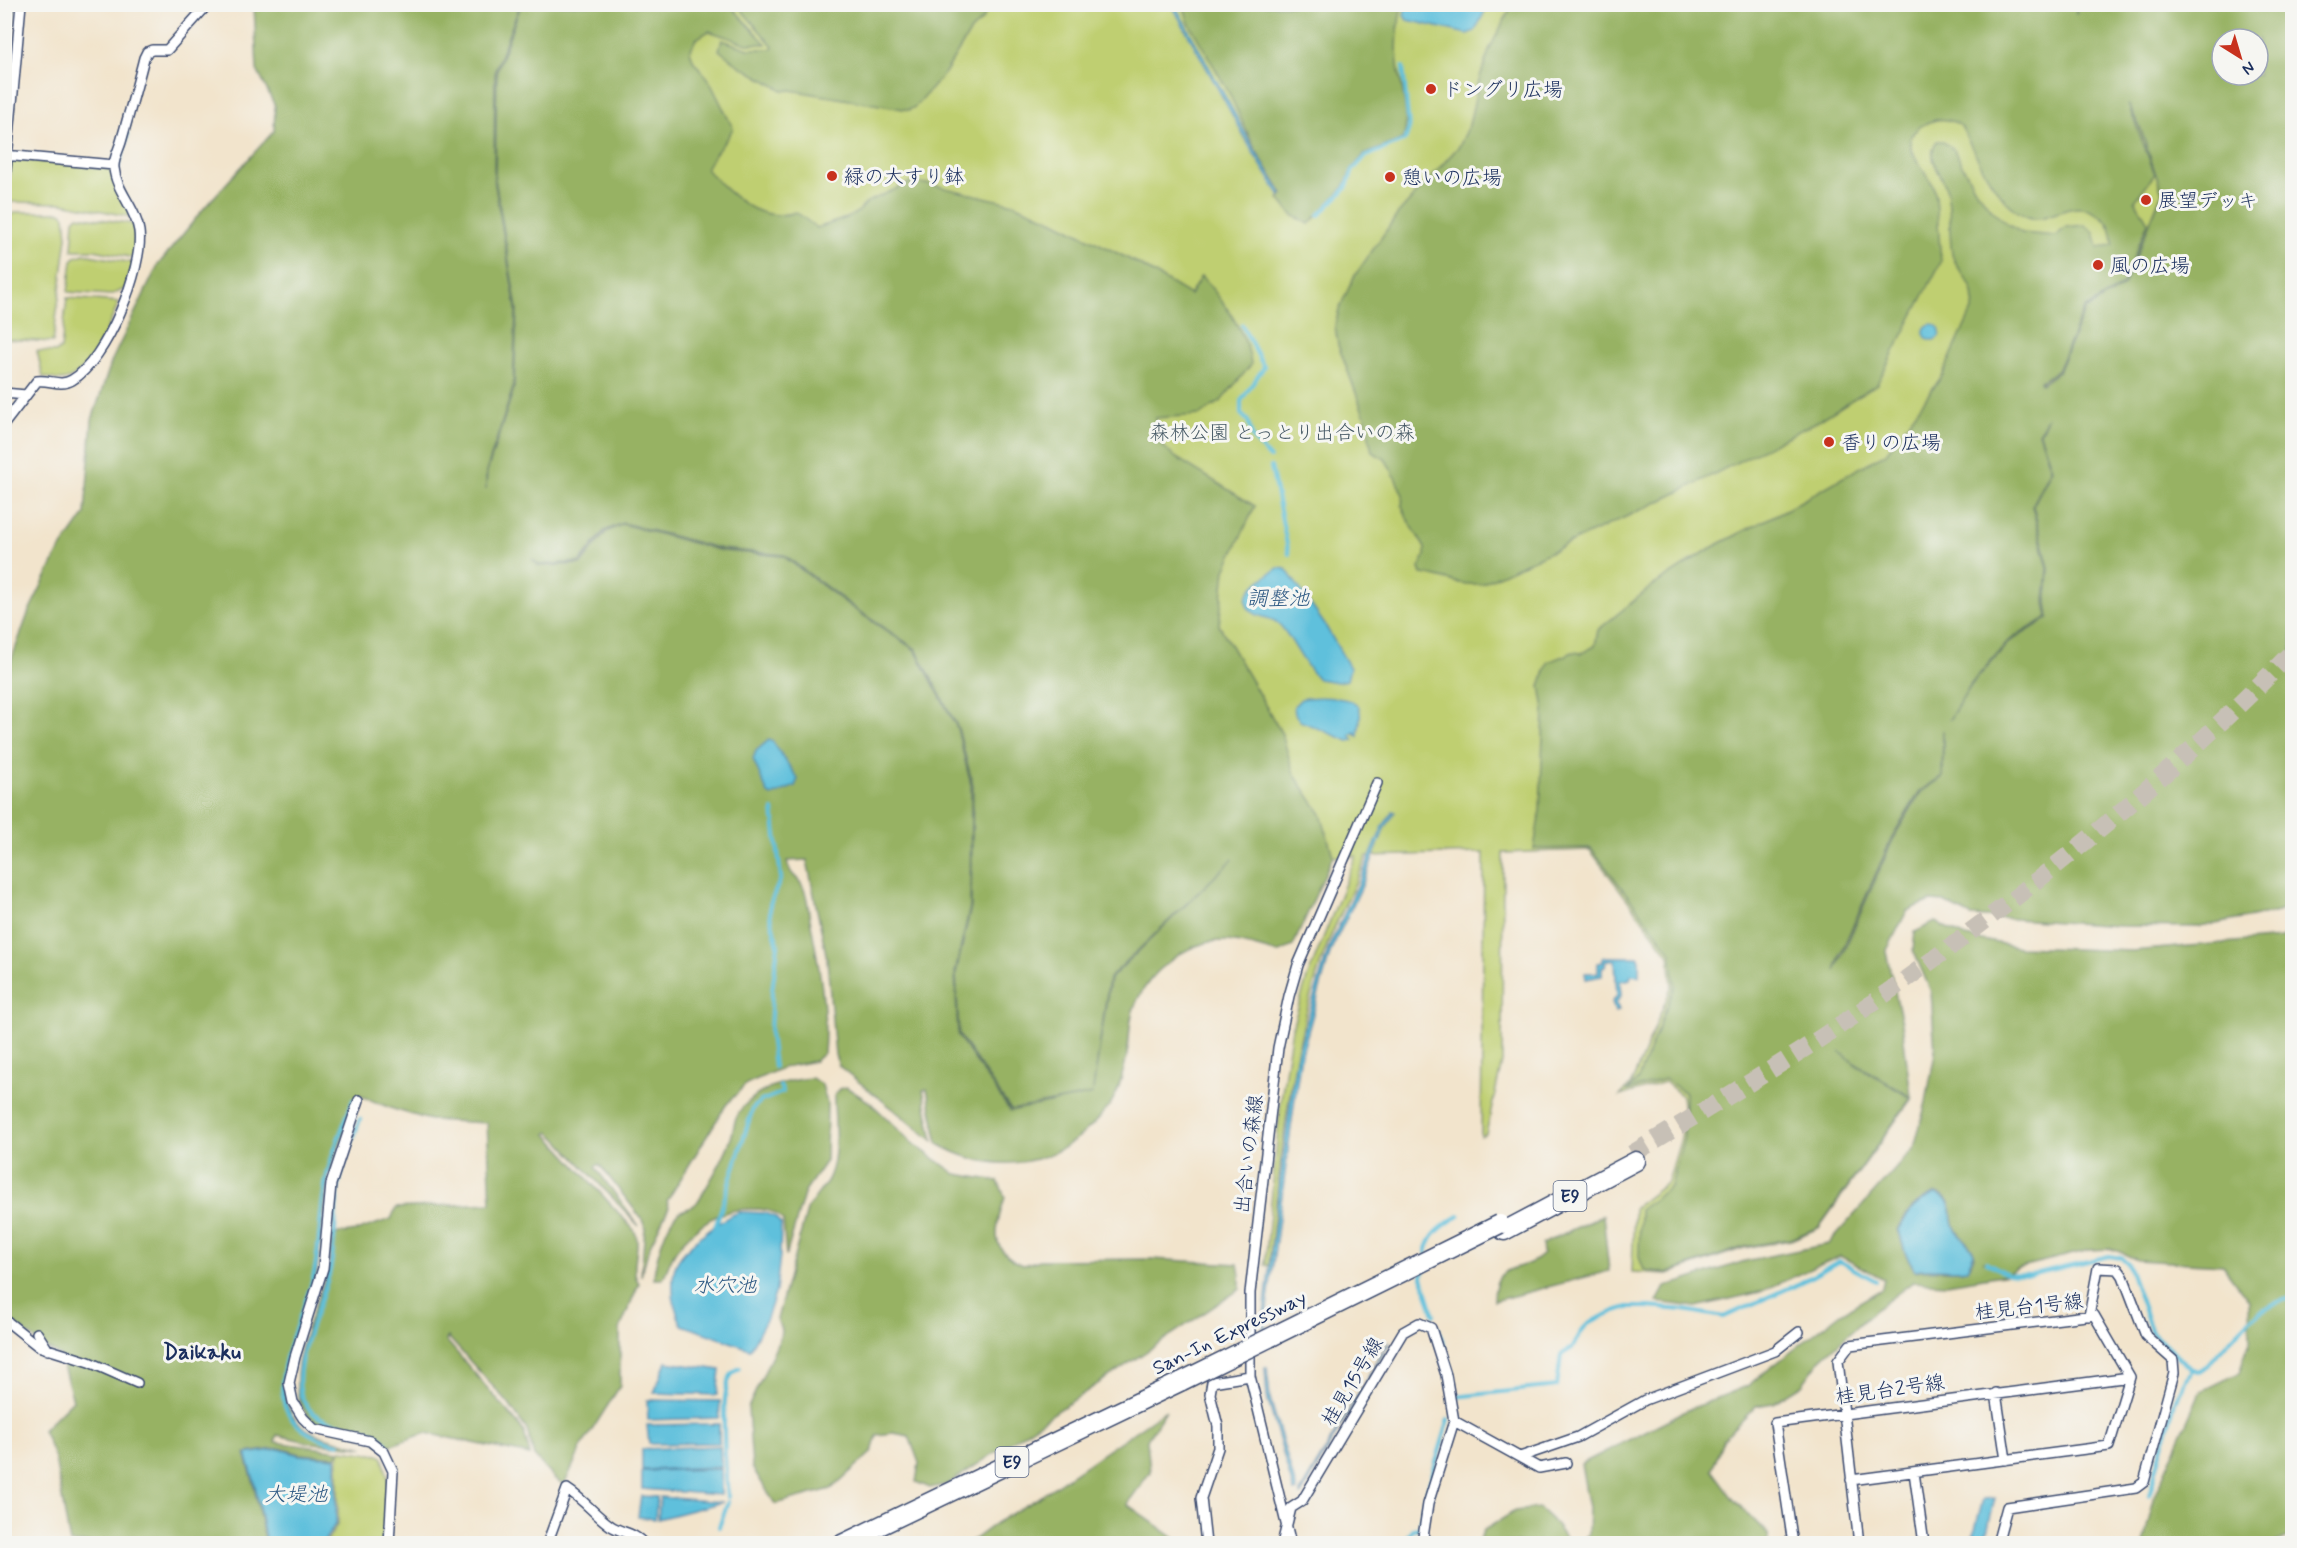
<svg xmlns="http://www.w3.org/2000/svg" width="2297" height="1548" viewBox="0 0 2297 1548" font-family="Mynerve,'Klee One',sans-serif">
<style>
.green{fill:#bfcf71;stroke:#6d7f68;stroke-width:1.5}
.forest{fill:#97b263;stroke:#597060;stroke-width:1.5;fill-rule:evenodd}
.water{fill:#5ec0dc;stroke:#3c789d;stroke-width:1.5}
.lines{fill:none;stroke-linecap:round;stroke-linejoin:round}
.stream{stroke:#5ec0dc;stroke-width:4}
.highway-tunnel{stroke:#c7c0b6;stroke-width:18;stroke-dasharray:18 9;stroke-linecap:butt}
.street-casing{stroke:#3b4a6e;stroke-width:12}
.highway-casing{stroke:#3b4a6e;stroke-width:21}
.street{stroke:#fff;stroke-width:9}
.highway{stroke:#fff;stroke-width:18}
.highway-bridge-casing{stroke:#3b4a6e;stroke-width:21;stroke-linecap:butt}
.highway-bridge{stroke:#fff;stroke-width:18}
.poi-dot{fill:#c8321e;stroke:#f6f6f2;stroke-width:2}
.labels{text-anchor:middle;stroke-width:6;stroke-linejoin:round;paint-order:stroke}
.shield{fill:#f6f6f2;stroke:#5d6b8a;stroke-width:1.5}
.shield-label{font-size:18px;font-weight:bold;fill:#1b2f5e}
.poi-label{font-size:20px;fill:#1b2f5e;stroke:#f6f6f2;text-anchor:start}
.park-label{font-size:20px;fill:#445763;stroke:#f6f6f2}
.street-label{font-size:20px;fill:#1b2f5e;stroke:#f6f6f2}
.water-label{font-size:21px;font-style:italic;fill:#2f5a84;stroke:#f6f6f2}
.quarter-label{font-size:22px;font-weight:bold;fill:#1b2f5e;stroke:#f6f6f2}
</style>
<rect width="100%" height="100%" fill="#f6f6f2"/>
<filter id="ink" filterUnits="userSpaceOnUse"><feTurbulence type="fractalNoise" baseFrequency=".0167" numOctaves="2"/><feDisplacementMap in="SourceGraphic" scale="12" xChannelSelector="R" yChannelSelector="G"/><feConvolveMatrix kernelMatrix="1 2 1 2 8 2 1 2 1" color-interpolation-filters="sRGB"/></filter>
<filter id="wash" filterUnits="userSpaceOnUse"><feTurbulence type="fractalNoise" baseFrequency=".008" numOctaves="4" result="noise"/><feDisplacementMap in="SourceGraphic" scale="24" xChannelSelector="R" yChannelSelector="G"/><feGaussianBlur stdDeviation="1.35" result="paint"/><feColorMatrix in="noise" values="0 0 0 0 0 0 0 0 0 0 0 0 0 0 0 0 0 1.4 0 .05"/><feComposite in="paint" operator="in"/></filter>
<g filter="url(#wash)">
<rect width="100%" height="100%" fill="#f2e4cc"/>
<!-- green -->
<path class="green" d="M520,5h1556c0,46 28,58 48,92 18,29 27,64 38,95l-38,94 -40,24 -27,61 -16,11 7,35 -9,15 13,37 -19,37 16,62 -3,34 2,16 -40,23 -36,43 -29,46 -1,47 -22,15 -26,43 -54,120 -4,15 14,35 -9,47 15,13 56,33 -93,130 -28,12 -47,8 -76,26 -36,-2 2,-64 34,-26 13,-44 3,-25 -2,-17 -17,-14 -45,14 11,-12 41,-98 -3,-31 -79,-105 -87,3 -1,209 -16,72 -5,2 3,-283 -117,3c-12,31 -29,60 -41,92 -37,102 -45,210 -57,318l-4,-1 16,-166 11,-71 15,-50 49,-122 -123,4 -124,118 -16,116 -83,16 -51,-75 -4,-63 15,-65 2,-122 -15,-57 -42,-79 -59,-40 -73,-53 -61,-6 -99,-26 -18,7 -25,32 -41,2 -54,-53 2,-40 27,-83 3,-80 -22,-131 1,-109z
M14,159l96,10 22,48 -70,-14 -52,-1 -3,-2 4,-38z
M16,212h45l4,4 2,21 -14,105 -48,-3 1,-121z
M78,216l56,8 1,34 -41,-8h-22l2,-30z
M84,254l50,9 -9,26 -15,6 -42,-3 4,-31 3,-4z
M67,298l52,4c-9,21 -30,76 -57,78 -6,0 -13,-2 -19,-3l-6,-26 18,1 6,-3z
M341,1450l38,5 4,3 5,21 -5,64 -58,1 13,-21v-64z"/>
<!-- forest -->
<path class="forest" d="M2076,4v11l1,-10h215v899l-14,8 -78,15 -81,-1 -148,-10 -27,-14 -14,-1 -23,10 -21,41 16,71 9,74 -55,-33 -16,-12 16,13 55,33 -92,129 -29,12 -46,8 -76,26 -24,-3 -5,-13 1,-47 31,-24 13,-49 1,-44 -20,-14 -38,12 10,-10 38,-95 -4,-34 -80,-104 -57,1 6,-39 4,-101 -4,-23 8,-24 25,-10 9,1 13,-7 3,-16 54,-44 59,-38 78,-40 97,-55 56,-77 31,-68c5,-28 -16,-32 -21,-55 -4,-21 0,-44 -6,-65 -5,-16 -21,-31 -9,-47h5l12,9 21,39 18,22 16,14 13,8 34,3 10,-9 19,-2 9,7 4,15 15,-2c0,-13 -3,-24 -15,-31 -26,-18 -49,10 -70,3 -30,-11 -54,-65 -67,-91 -17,-12 -38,-6 -50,10v14l22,35 3,12 5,65 -64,122 -57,36 -149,76 -188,87c-21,5 -41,-7 -62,-9l-2,-6 6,-12v-8l-17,-28 -6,-14 1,-11 -12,-26 -6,-10 -13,-7 -6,-32 -28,-75 -3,-19 4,-17 15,-32 43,-62 63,-70 9,-20 10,-45 11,-32 22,-43zM2222,39h36v36h-36zM2128,104l12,23 22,66 -38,93 -39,24 -27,62 -17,12 -1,-3 17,-10 27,-62 39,-24 25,-63 -13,-22 20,-26zM2048,417l-8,16 12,36 -19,37 16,62 -2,34 2,16 -40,24 -37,42 -23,36 22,-36 37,-43 40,-24 -3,-15 3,-34 -16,-62 19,-37 -12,-37zM1943,730v47l-22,15 -26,43 -60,136 5,-16 53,-120 27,-44 22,-15z
M254,5h266l-25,65 -1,109 22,130 -3,79 -27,84v18l1,-18 27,-84 3,-79 -22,-130 2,-109 24,-65h209l36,39h-19l-38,-13 -13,8 -6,12 4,11 14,16 25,50c-7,15 -20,25 -27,41 22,24 53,56 90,43l21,16 32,-11 10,-6 8,-9 44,-20 17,2 86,20 38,16 83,42 55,33 11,-19c20,21 48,60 50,89l-30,36 -21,14 -44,3 -1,21 20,18 80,49 -30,64 -6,55 63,109 12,40 27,40 12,42 -40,90 -15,7c-17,-5 -35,-11 -53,-12 -40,-1 -80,34 -92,70 -4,12 -3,25 -5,37 -2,15 -6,29 -11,44 -6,14 -17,26 -28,36 -43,42 -100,45 -151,16l-11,-55 -4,1 10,51 -94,-75 -4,-11 -8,-96 -20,-99 -20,1c3,16 11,15 16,26 5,9 5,22 7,32 8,42 18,91 14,134l-9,8 -31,6 -38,17 -20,21 -59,96 2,6 -20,41 -8,28 4,-49 -4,-9 -42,-54 -4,3 44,59 -83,-88 -7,-6 -2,2 87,96c9,16 -6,39 5,53l-19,46v57l-38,60 -18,39 -9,-6 -21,-23 -7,-26 -19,-27 -60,-66 -2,3 74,86 4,6 6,23 -104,-22 -40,14c-24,-17 -55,-12 -73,-27 -40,-30 5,-114 15,-152 2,-11 3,-22 4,-33l24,-4 35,-12 5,-11 95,-5 -4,-80 -57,-3 -37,-11 -35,-14 -29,79 -13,104 -30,95c-8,59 33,64 79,74l-54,-4 -34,-8 -2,7 65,9 -4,6 -36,-3 -20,-6 -35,5 8,28 12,62h-195l-15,-84 -12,-29 30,-30 -13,-44 -15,-9 -40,-30 -1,-623 5,-28 20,-55 30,-60 26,-37 7,-94 20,-60 46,-95 47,-58 69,-76 1,-25 -18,-36zM623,523l99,26 62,6 72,54 60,40 42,79 15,57 -2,122 -15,66 3,62 52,75 82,-16 -83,17 -52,-75 -3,-64 15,-65 1,-122 -14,-57 -42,-78 -60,-40 -72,-54 -61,-5 -99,-27 -17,8 -25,32 -42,2 -7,-7 7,6 41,-3 24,-31zM1233,859l-123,120 -17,111 16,-112z
M737,5h250l-3,13 -14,14 -25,41 -30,34 -6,3 -119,-20 -6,1 -46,-26 -19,-15 3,-10 27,9h22l2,-3z
M1183,5h219c-4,19 -6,40 -4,60 3,23 13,51 5,74l-39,16 -12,14 -8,18 -35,37 -17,-9 -13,-16 4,-5 -29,-47 -26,-56 -39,-68z
M1935,922l30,15 54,10 113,4 149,-13 11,-5v603l-17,8 -132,-1 13,-51 44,-100 39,-19 11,-32 -1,-40 -27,-36 -85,-5 -17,-8 -10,-3 -20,1 -74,18 -8,5 -25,-12 25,13 -61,10 -34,-2 -39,29 -54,49 -18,25 -29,18 -17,3 -33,34 -11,30 22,30 34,34 1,9h-292l7,-13 31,-19 24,-3 12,11 18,24 11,-2 8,-5 1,-28 -8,-44 102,-52 64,-26 94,-73 41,-24 2,-10 -44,-23 -80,36 -64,15 -39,-5 8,-15 80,-26 83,-17 86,-96 12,-46 9,-49 -4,-61 -18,-42 2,-18zM1936,1193c19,4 14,22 20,36 4,9 14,14 18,23v5l-7,12c-17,4 -35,-2 -52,2l-10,-18 -7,-23c8,-19 19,-29 38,-37z
M812,1078l10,7 5,18 -1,58 -21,30 -19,65 -3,-36c-11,-11 -19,-11 -34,-11 -30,0 -54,17 -72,40 -6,8 -10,21 -14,30h-9c0,-15 12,-58 25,-67 7,-4 15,-4 19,-11 10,-16 26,-43 32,-60 5,-13 3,-24 13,-34 19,-20 42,-27 69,-29z
M846,1087l25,16 40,39 45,32 42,7 7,16c-9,31 -18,53 18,68l17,-5 112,-1 86,5 2,11v14l-292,195 -18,4 -14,-6 3,-19 -10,-27 -16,-3 -16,2 -5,17 -41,37 -56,15 -23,-37 -4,-59 32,-70 1,-8 -4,-11 30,-109c6,-12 20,-25 23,-35 9,-21 4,-56 4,-79l6,-7z
M1603,1215l6,56 -115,30c0,-44 27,-25 49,-47l-1,-10z
M1166,1410l-19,30 3,32 -23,32 54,39h-212l27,-20 42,-25z"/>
<!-- water -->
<path class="water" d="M11,5h4l-10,109v-38z
M1172,5h3l78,142 29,47 -2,2 -29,-47z
M1406,5v-1l82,1 -13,26 -8,3 -59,-14 -4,-4z
M1924 332a8 8 0 1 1 16 0a8 8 0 1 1-16 0Z
M1278,568l8,1 39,56 25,43 -3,12 -9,2 -20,-3c-16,-16 -24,-38 -38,-54 -7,-8 -19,-7 -26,-12 -24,-16 13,-37 24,-45z
M1307,698c11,-1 46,-2 52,9 3,7 0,21 -1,29l-3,-4 -5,3 4,5 -6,1 -48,-20 -5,-7 -1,-8 7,-7z
M769,740l4,2 25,37 -3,7 -23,10 -4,-2 -15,-35 3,-8z
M1393,811l2,1 -11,18 -23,58 -30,62 -31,110 -34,256 -1,32h-2l1,-33 8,-70 24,-187 33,-111 29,-62 25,-59z
M1603,957h36v19l-8,-1 -1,4 -10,2 1,15 -5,7 3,7 -4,2 -3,-10 5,-6 -2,-36h-9l-1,6 -3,1v9l-16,3 -1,-6h13v-10l5,-1z
M1936,1194c19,4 13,23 20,36 4,9 14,13 18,23l-7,16c-17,3 -34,-3 -52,1l-10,-18 -6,-22c9,-18 18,-29 37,-36z
M741,1212l25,1 9,4 6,7 -1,31 -4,36 -9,27 -17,31 -68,-24c-8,-16 -11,-36 -8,-54 3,-20 48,-55 67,-59z
M1389,1341l1,1 -89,153 -1,-2z
M666,1362l54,8 -3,25 -63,-2z
M1265,1367h2l3,31 27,93 -3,1 -27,-95z
M647,1400l73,1 -1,17 -71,2z
M719,1424v19l-70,1 -2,-19z
M720,1446l1,21 -79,3v-21z
M279,1449l21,6 36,3v65l-13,20h-57l-12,-63 -8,-26z
M721,1469v26l-79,-6v-18z
M641,1496l16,1 -2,22 -17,-2z
M660,1497l63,5 -65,17z
M1995,1498l-11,45h-13l12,-44z"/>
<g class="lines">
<!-- stream -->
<path class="stream" d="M118,168l10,-34
M1319,215l27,-27 7,-18 12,-13 40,-17 4,-12 -6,-61
M1242,325l22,42 -23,34v13l7,7 5,18 17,19
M1271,467l18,87
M773,810l8,68 -11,26v12l8,29 -6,46 -2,42 4,34
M360,1119c-7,22 -17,43 -21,65 -5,29 -3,58 -9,86 -7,34 -44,101 -26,132 18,32 61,16 82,41
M715,1228l38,-120 8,-7 22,-9 -3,-6
M1426,1253c4,-20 17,-27 33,-38
M1986,1262l22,12 22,1 79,-19 12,2 7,6 24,69 38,35
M1423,1269l-1,8 12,38
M1438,1328l6,18
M1447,1355l7,29
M2193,1369l6,3 6,-4c25,-27 49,-63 87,-70
M1454,1397l103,-11 4,-31 11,-7 11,-19 7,-7 25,-11 13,-4h20l36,3 40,7 76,-34 39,-22 37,20
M339,1444c-26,-5 -51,-18 -56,-46 -6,-38 21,-84 30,-120 7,-29 6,-57 11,-86 4,-32 18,-62 29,-92
M2149,1496l26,-95 17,-31
M728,1497c-2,-24 -10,-106 4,-123 2,-3 5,-4 8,-6
M719,1527l9,-25
M1403,1544l10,-15 7,-1 3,-23 26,-86"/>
</g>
</g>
<g filter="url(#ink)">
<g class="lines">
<!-- highway-tunnel -->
<path class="highway-tunnel" d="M1632,1154c82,-50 167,-99 246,-155 147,-104 289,-218 414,-347"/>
<!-- street casing -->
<g class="street-casing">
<path id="street" d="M4,155l110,10
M4,192l17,-188
M4,393l22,2
M4,424l33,-43c12,-2 23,6 35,-1 34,-19 72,-112 67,-149 -3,-23 -23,-40 -25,-63 -1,-8 5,-19 7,-26 8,-28 16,-56 23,-84l3,-6 5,-2h15l41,-46
M359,1100l-28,84 -8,84 -28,89 -6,26 4,19 10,16 11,11 56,12 14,11 9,19 -4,73
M4,1319l34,27 51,16 48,21
M37,1333l11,17
M1996,1393l10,67
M1454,1421l85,47 27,-5
M1520,1457l58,-20 67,-37 130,-49 24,-19
M1914,1472l10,72
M1851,1480l258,-34 21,-69 -36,-62 -244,30 -12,16 21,183
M547,1544l20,-55c17,11 28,26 44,37 11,7 24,7 33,18
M1206,1544l-5,-46 17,-50v-22l-8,-32 2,-12 38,-6
M1282,1544l9,-36 11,-7 101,-169 16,-9 12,5 15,47 8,46 -26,83 -6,40
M1291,1544l-41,-168v-83l28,-245 11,-52 9,-31 79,-182
M1793,1544l-18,-121 355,-46
M1997,1544l10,-37 129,-19 8,-6 30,-109 -1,-13 -27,-24 -23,-60 -5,-7 -20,-1 -9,48"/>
</g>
<!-- highway casing -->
<g class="highway-casing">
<path id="highway" d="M1504,1231l132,-70
M842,1544l340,-163"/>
</g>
<!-- street -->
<use href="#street" class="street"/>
<!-- highway -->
<use href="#highway" class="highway"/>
<!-- highway-bridge casing -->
<g class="highway-bridge-casing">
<path id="highway-bridge" d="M1182,1381l318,-157"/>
</g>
<!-- highway-bridge -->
<use href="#highway-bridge" class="highway-bridge"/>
</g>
</g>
<!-- markers -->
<g class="poi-dot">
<circle cx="1431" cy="89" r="6"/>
<circle cx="832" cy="176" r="6"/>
<circle cx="1390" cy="177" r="6"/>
<circle cx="2146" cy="200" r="6"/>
<circle cx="2098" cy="265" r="6"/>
<circle cx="1829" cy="442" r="6"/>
</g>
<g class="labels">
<!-- shield labels -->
<g class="shield">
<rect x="1553.5" y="1181" width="33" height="30" rx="4.5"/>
<rect x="995.5" y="1447" width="33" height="30" rx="4.5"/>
</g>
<g class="shield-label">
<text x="1570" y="1202">E9</text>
<text x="1012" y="1468">E9</text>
</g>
<!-- poi labels -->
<g class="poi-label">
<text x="1443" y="96">ドングリ広場</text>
<text x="844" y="183">緑の大すり鉢</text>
<text x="1402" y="184">憩いの広場</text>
<text x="2158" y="207">展望デッキ</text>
<text x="2110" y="272">風の広場</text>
<text x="1841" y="449">香りの広場</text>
</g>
<!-- park labels -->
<g class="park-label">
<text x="1282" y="439">森林公園 とっとり出合いの森</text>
</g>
<!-- street labels -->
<g class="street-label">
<text transform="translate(1248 1154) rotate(-83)" y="7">出合いの森線</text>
<text transform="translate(2029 1306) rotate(-6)" y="7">桂見台1号線</text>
<text transform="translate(1229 1332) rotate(-26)" y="7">San-In Expressway</text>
<text transform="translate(1352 1381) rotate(-59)" y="7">桂見15号線</text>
<text transform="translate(1890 1389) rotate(-8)" y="7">桂見台2号線</text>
</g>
<!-- water labels -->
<g class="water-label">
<text x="1278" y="605">調整池</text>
<text x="725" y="1292">水穴池</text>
<text x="296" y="1501">大堤池</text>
</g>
<!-- quarter labels -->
<g class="quarter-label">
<text x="202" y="1359">Daikaku</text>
</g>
</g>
<!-- margin -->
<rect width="2297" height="1548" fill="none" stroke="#f6f6f2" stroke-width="24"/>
<!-- north arrow -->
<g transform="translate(2240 57) rotate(143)"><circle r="28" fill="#f6f6f2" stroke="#9ea6b7" stroke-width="1.5"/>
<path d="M0-4.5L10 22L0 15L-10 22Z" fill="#c8321e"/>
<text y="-9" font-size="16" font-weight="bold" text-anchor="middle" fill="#1b2f5e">N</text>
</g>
</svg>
